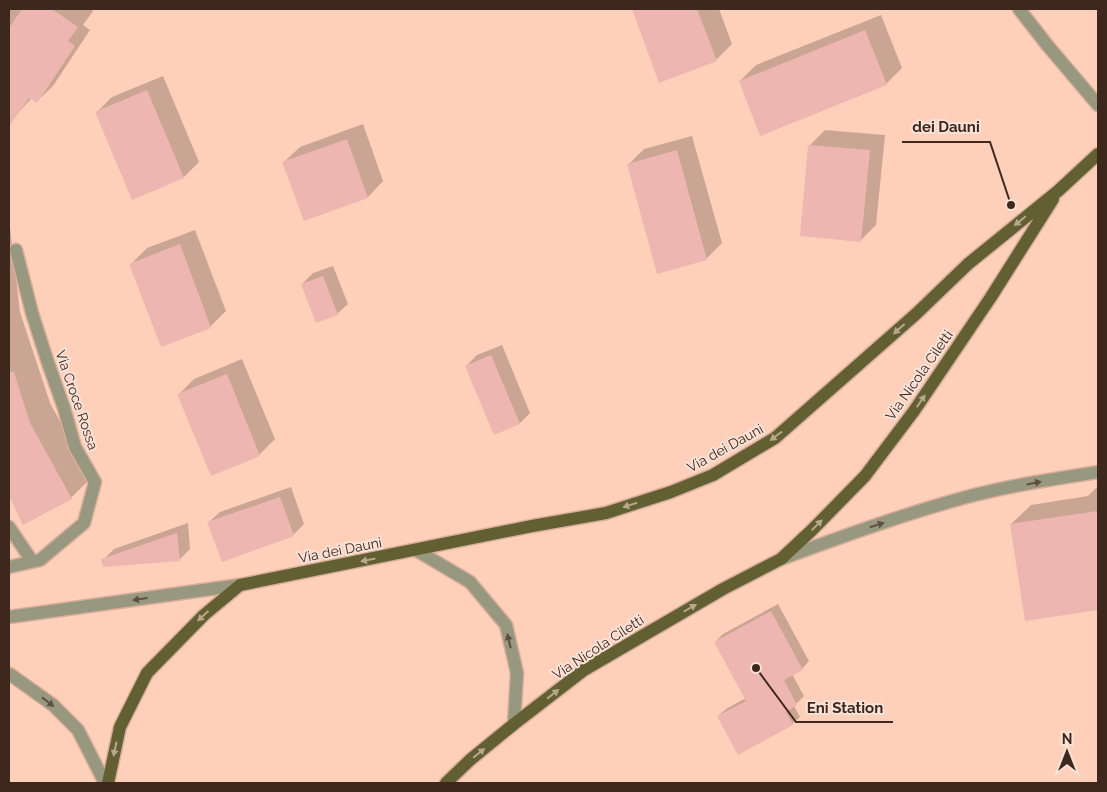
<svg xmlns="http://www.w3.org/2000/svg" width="1107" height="792" viewBox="0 0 1107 792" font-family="Raleway,sans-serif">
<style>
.shadow{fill:#0003}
.building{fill:#eeb6b0}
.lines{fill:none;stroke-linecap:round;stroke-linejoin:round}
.minor-casing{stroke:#d8ae9a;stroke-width:15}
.major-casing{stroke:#d8ae9a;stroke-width:15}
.minor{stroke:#98977f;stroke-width:12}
.major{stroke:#625f32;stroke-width:12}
.oneway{fill:#b6a78d}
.oneway2{fill:#5e4f40}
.labels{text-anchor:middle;stroke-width:4;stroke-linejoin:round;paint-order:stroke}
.street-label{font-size:14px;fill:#3e281e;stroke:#fae2d7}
.leader{fill:none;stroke:#3e281e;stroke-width:2}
.callout-dot{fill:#3e281e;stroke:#fae2d7;stroke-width:2}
.callout-label{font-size:15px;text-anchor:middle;font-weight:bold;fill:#3e281e;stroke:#fae2d7;stroke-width:4;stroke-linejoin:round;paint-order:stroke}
</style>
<rect width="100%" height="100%" fill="#fecfb9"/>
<!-- shadow -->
<path class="shadow" d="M9,9h81l3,2 -10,14 7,5 -37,56 -16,15 -6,-2 -15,16 -7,-5z
M633,9h86l13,35 -16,16 -56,21z
M881,15l21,53 -16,16 -146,-3 16,-16z
M163,76l36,86 -15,15 -88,-64 16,-16z
M363,124l20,57 -15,16 -63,23 -21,-58 16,-15z
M825,130l60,5 -9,90 -16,16 -50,-96z
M692,136l30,107 -16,16 -78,-94 16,-16z
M9,227h1l10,85 30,91 41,75 -20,20 -48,25 -14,-30z
M195,230l31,81 -16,16 -79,-63 16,-16z
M333,266l15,38 -11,10 -35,-30 11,-11z
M502,345l28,68 -10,10 -26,11 -28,-68 11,-11z
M242,359l33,80 -16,16 -80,-61 15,-15z
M1098,486v123l-72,11 -15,-96 20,-19 57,-9z
M291,487l13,37 -11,11 -84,-13 11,-10z
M188,523l2,26 -11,11h-76l11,-11z
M778,604l31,57 -7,8 -10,5 12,22 -10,10 6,11 -8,7 -74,-8 8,-7 20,-11 -31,-56 8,-8z"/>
<!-- building -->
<path class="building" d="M22,9h30l26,18 -10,14 7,5 -38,57 -8,-5 -20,29v-99z
M632,9h65l20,52 -58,22z
M865,30l22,55 -127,51 -21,-55z
M147,90l37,88 -52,22 -37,-88z
M347,139l21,59 -64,23 -22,-59z
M808,145l62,5 -9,92 -61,-6z
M677,150l30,110 -50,14 -30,-110z
M180,244l31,84 -50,19 -32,-83z
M323,276l15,39 -22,8 -15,-39z
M491,355l29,69 -26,11 -29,-69z
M9,372h5l16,51 42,76 -49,26 -14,-29z
M227,374l33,82 -49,20 -34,-82z
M280,497l14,39 -72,26 -15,-40z
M1098,511v99l-73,11 -15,-97z
M177,533l3,28 -77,6 -2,-8z
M771,611l32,59 -19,10 13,25 -11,7 7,13 -55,30 -21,-39 29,-15 -32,-59z"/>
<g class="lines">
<!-- minor casing -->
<g class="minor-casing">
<path id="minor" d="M1019,9l29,37 50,59
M9,527l23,34
M416,550l54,32 36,43 11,48 -3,51
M781,559c60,-22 120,-44 182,-61 44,-12 90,-19 135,-26
M9,567l31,-7 44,-37 11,-41 -20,-35 -11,-39 -17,-48 -15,-47 -16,-63
M9,617l231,-32
M9,674l2,1 42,30 25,25 27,53"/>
</g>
<!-- major casing -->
<g class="major-casing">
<path id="major" d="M108,783l12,-56 27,-54 57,-58 36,-30 292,-59 74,-13 65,-21 42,-17 62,-37 141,-124 52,-50 90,-73 40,-37
M446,783l24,-23 44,-36 70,-54 139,-81 58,-30 31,-29 53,-54 49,-65 77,-114 62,-98"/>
</g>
<!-- minor -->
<use href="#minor" class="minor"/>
<!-- major -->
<use href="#major" class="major"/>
</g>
<!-- one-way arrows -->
<defs><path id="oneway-solid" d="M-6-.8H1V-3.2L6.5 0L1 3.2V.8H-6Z" transform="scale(1.25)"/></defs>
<g class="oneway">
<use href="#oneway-solid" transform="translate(1020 221) rotate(141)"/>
<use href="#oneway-solid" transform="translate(899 329) rotate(138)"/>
<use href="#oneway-solid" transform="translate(921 401) rotate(-56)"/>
<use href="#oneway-solid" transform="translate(776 436) rotate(143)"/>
<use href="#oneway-solid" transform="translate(630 505) rotate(162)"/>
<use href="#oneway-solid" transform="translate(817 525) rotate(-45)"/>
<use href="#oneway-solid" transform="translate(368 560) rotate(169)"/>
<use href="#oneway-solid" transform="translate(690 608) rotate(-30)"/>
<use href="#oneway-solid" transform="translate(203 616) rotate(137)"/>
<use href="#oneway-solid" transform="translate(553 694) rotate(-38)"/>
<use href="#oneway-solid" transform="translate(115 749) rotate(102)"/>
<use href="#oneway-solid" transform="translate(479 753) rotate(-39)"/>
</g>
<g class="oneway2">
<use href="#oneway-solid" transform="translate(1034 483) rotate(-11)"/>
<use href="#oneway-solid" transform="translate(877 525) rotate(-17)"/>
<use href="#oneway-solid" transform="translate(140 599) rotate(172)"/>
<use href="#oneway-solid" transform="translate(509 641) rotate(-103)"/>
<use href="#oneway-solid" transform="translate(48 702) rotate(38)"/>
</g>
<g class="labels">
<!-- street labels -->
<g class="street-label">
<text transform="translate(919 375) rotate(-55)" y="5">Via Nicola Ciletti</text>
<text transform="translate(77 400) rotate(71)" y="5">Via Croce Rossa</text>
<text transform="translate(725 448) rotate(-29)" y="5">Via dei Dauni</text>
<text transform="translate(340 550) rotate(-11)" y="5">Via dei Dauni</text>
<text transform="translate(598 647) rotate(-33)" y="5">Via Nicola Ciletti</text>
</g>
</g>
<!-- callouts -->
<path class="leader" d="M1011 205L990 142H902M756 668L796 722H893"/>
<g class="callout-dot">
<circle cx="1011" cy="205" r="5"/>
<circle cx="756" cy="668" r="5"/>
</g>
<g class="callout-label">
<text x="946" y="132">dei Dauni</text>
<text x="845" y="713">Eni Station</text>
</g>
<!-- border -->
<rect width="1107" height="792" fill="none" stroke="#3e281e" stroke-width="20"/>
<!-- north arrow -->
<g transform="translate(1067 752)" stroke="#fae2d7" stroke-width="4" paint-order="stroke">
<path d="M0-4L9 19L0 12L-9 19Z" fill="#3e281e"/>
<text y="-8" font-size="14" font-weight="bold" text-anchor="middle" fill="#3e281e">N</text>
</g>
</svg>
